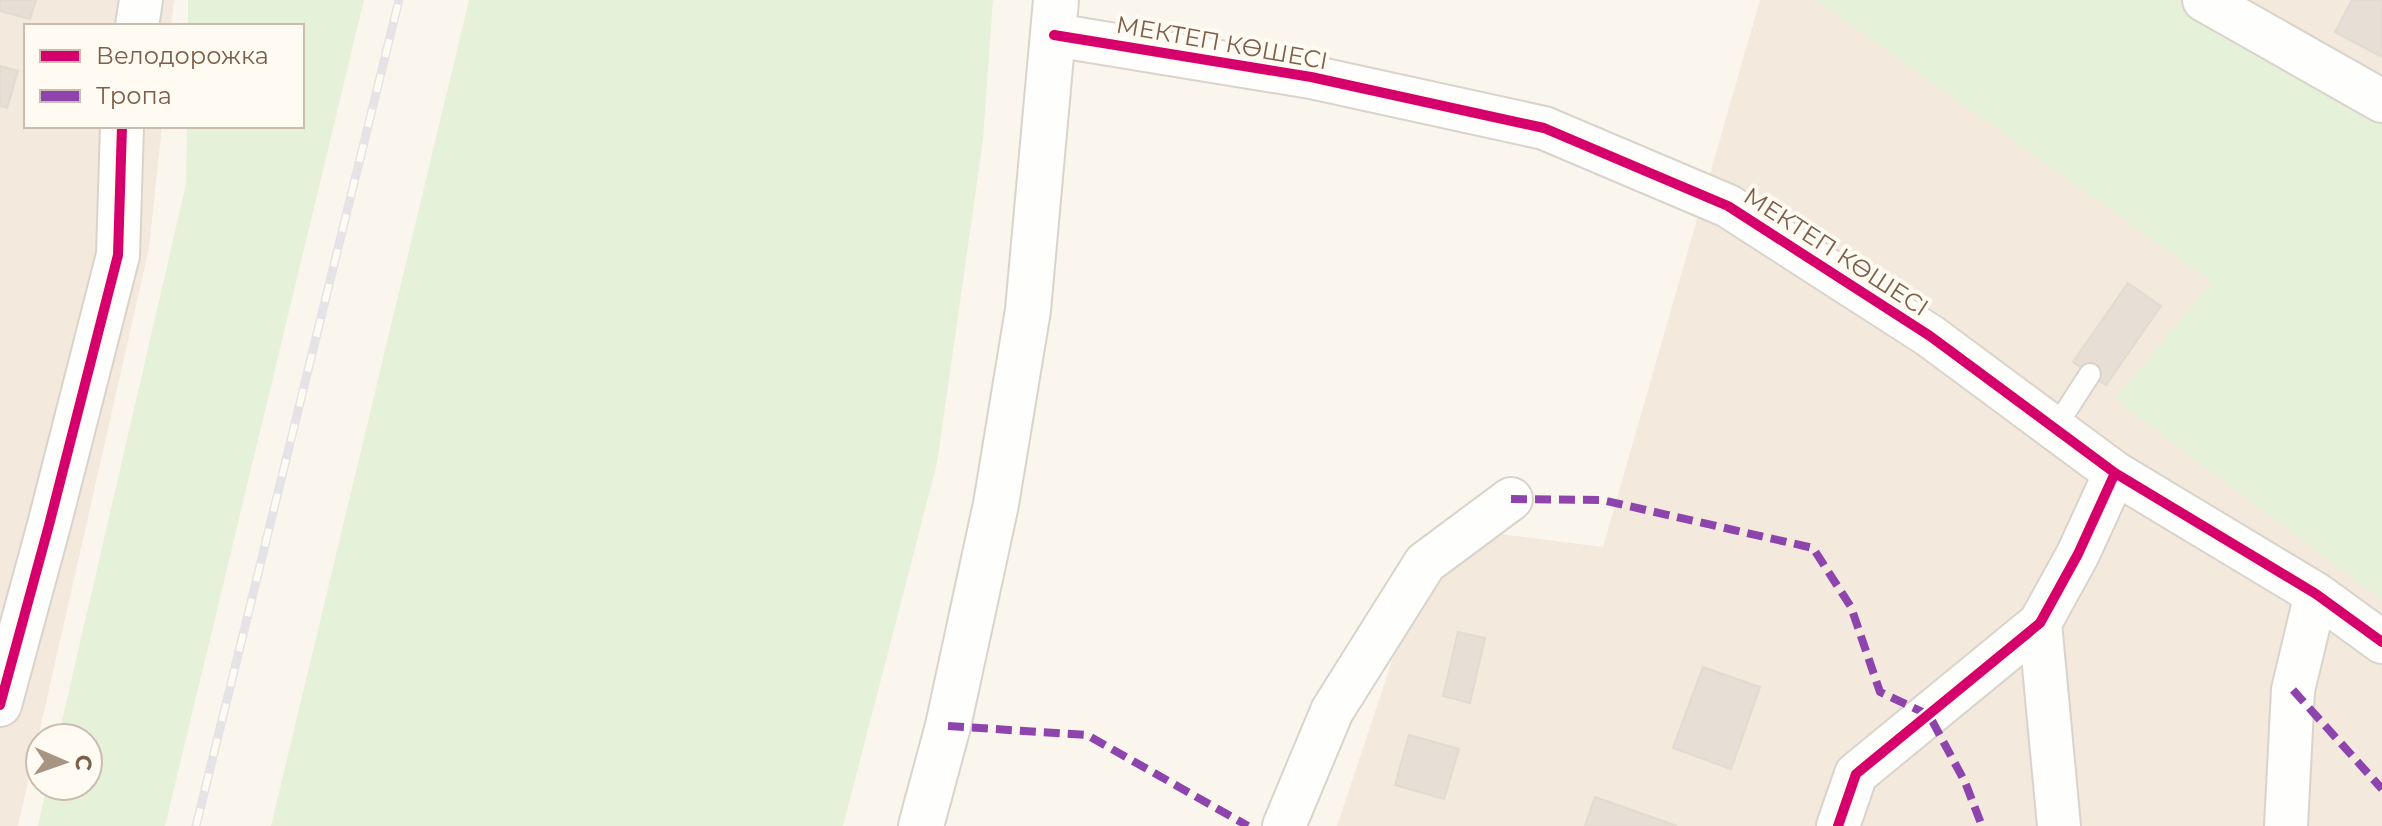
<svg xmlns="http://www.w3.org/2000/svg" width="2382" height="826" viewBox="0 0 2382 826" font-family="Montserrat,sans-serif">
<style>
.residential{fill:#f3e9dc}
.green{fill:#e5f1d8}
.building{fill:#e7dfd5;stroke:#e3dad0;stroke-width:2}
.lines{fill:none;stroke-linecap:round;stroke-linejoin:round}
.service-casing{stroke:#d9d3cc;stroke-width:24}
.minor-casing{stroke:#d9d3cc;stroke-width:46}
.secondary-casing{stroke:#dad3cc;stroke-width:48}
.service{stroke:#fefefc;stroke-width:20}
.minor{stroke:#fefefc;stroke-width:42}
.secondary{stroke:#fefefc;stroke-width:44}
.rail-casing{stroke:#e6e3e6;stroke-width:9}
.rail{stroke:#fffbf2;stroke-width:6;stroke-dasharray:18;stroke-linecap:butt}
.quiet{stroke:#8e44ad;stroke-width:8;stroke-dasharray:16 8;stroke-linecap:butt}
.cycleway-casing{stroke:#fffbf2;stroke-width:15}
.cycleway{stroke:#d6006c;stroke-width:10}
.labels{text-anchor:middle;stroke-width:8;stroke-linejoin:round;paint-order:stroke}
.street-label{font-size:24px;fill:#7b5f4a;stroke:#fffbf2}
</style>
<rect width="100%" height="100%" fill="#faf6ee"/>
<!-- residential -->
<path class="residential" d="M0,0h174l-3,26h-145v100h136l-13,122 -131,578h-18z
M1760,0h622v826h-1045l100,-300 166,21z"/>
<!-- green -->
<path class="green" d="M188,0h176l-199,826h-127l9,-40h41v-48h-30l128,-554 1,-58h115v-100h-114z
M469,0h524l-10,140 -46,323 -94,363h-572z
M1816,0h361l205,117v483l-267,-201 97,-117z"/>
<!-- building -->
<path class="building" d="M0,0h36l-6,19 -30,-8z
M2352,0h30v57l-47,-25z
M0,66l18,5 -11,37 -7,-2z
M2128,283l33,23 -55,79 -33,-23z
M1458,632l27,6 -15,65 -27,-7z
M1703,667l57,20 -29,82 -58,-21z
M1409,735l50,14 -15,50 -49,-14z
M1595,797l82,29h-92z"/>
<g class="lines">
<!-- service casing -->
<g class="service-casing">
<path id="service" d="M2055,428l35,-54"/>
</g>
<!-- minor casing -->
<g class="minor-casing">
<path id="minor" d="M2204,0l178,101
M137,26l4,-26
M1054,35l257,42 233,51 184,78 202,130 185,137 201,121 66,48
M2040,623l19,203
M0,705l49,-180 69,-270 4,-129
M1284,826l48,-115 93,-148 86,-64
M1838,826l18,-52 184,-151 38,-69 37,-81
M2286,826l7,-136 23,-96"/>
</g>
<!-- secondary casing -->
<g class="secondary-casing">
<path id="secondary" d="M921,826l27,-100 48,-222 32,-194 28,-310"/>
</g>
<!-- service -->
<use href="#service" class="service"/>
<!-- minor -->
<use href="#minor" class="minor"/>
<!-- secondary -->
<use href="#secondary" class="secondary"/>
<!-- rail casing -->
<g class="rail-casing">
<path id="rail" d="M196,826l203,-826"/>
</g>
<!-- rail -->
<use href="#rail" class="rail"/>
<!-- quiet -->
<path class="quiet" d="M1511,499l91,1 211,48 38,59 29,85 49,23 36,67 17,44
M2293,690l89,99
M948,726l139,9 161,91"/>
<!-- cycleway casing -->
<g class="cycleway-casing">
<path id="cycleway" d="M1054,35l257,42 233,51 184,78 202,130 185,137 201,121 66,48
M0,705l49,-180 69,-270 4,-129
M1838,826l18,-52 184,-151 38,-69 37,-81"/>
</g>
<!-- cycleway -->
<use href="#cycleway" class="cycleway"/>
</g>
<g class="labels">
<!-- street labels -->
<g class="street-label">
<text transform="translate(1222 43) rotate(10)" y="8">МЕКТЕП КӨШЕСІ</text>
<text transform="translate(1836 252) rotate(33)" y="8">МЕКТЕП КӨШЕСІ</text>
</g>
</g>
<!-- legend -->
<rect x="24" y="24" width="280" height="104" fill="#fffbf2" stroke="#cabdaf" stroke-width="2"/>
<rect x="40" y="50" width="40" height="12" fill="#d6006c" stroke="#cabdaf" stroke-width="2"/>
<text x="96" y="64" font-size="24" fill="#7b5f4a">Велодорожка</text>
<rect x="40" y="90" width="40" height="12" fill="#8e44ad" stroke="#cabdaf" stroke-width="2"/>
<text x="96" y="104" font-size="24" fill="#7b5f4a">Тропа</text>
<!-- north arrow -->
<g transform="translate(64 762) rotate(92)"><circle r="38" fill="#fffbf2" stroke="#cabdaf" stroke-width="2"/>
<path d="M0-6L14 30L0 20L-14 30Z" fill="#a79483"/>
<text y="-12" font-size="22" font-weight="bold" text-anchor="middle" fill="#7b5f4a">С</text>
</g>
</svg>
